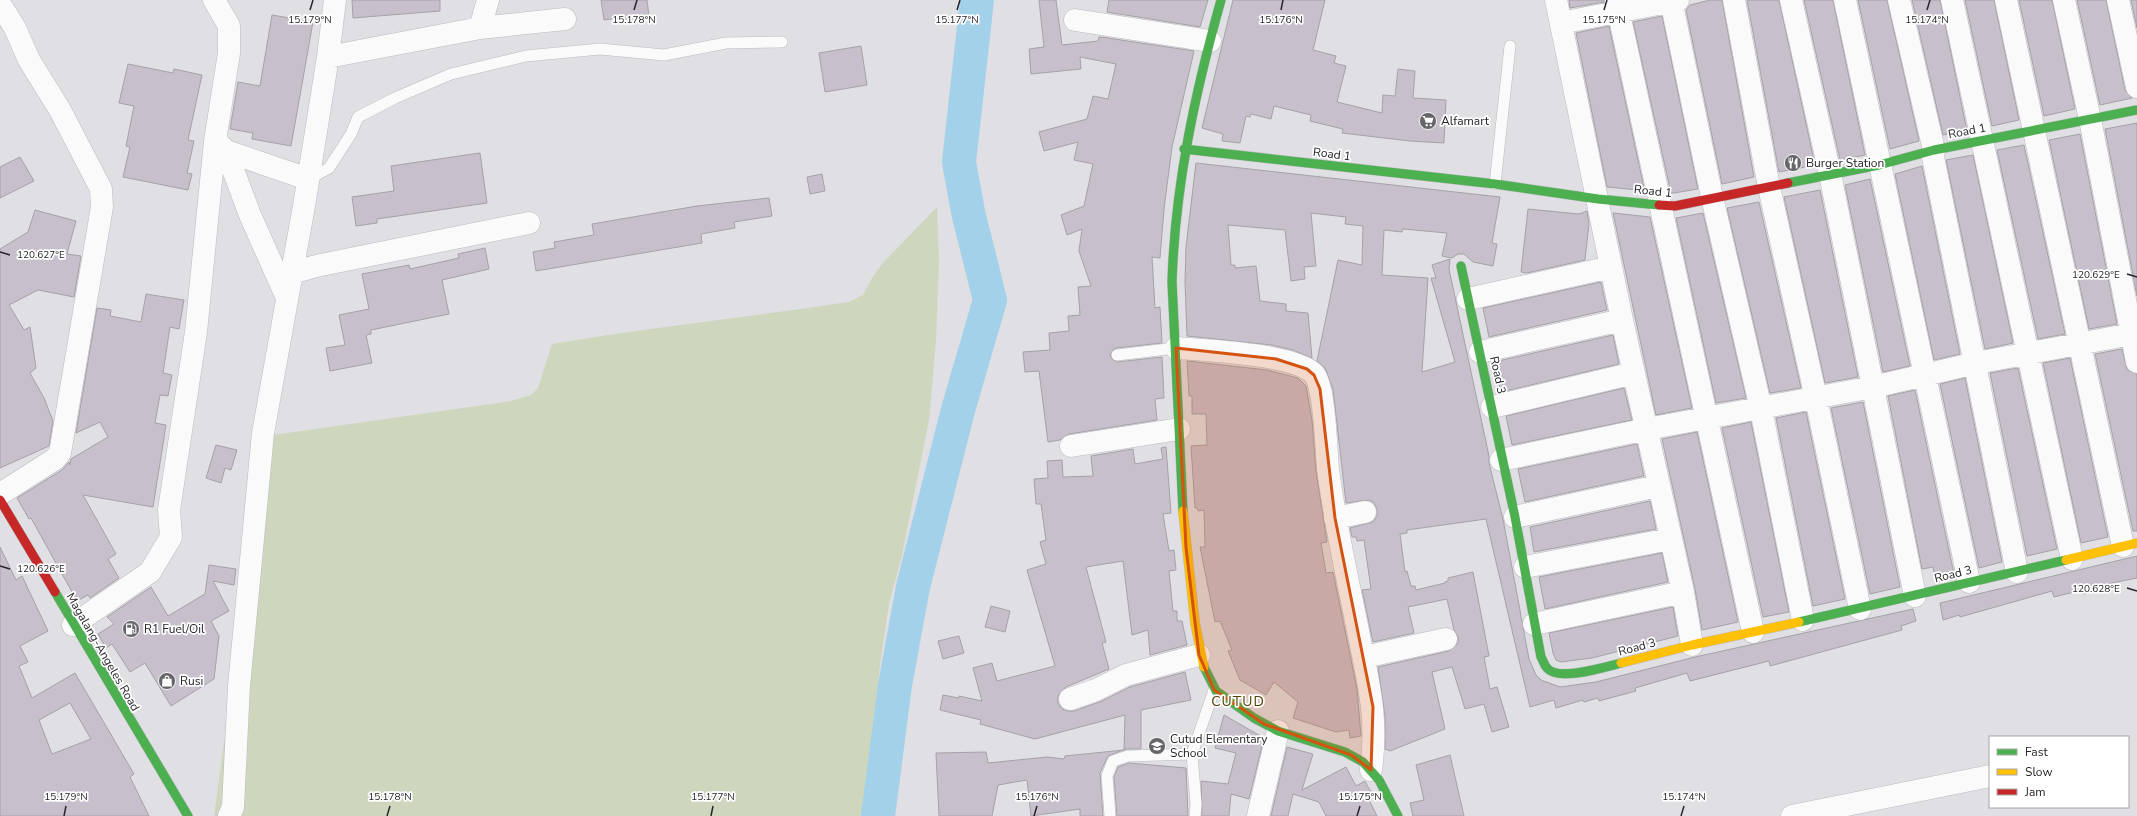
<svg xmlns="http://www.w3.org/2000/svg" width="2137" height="816" viewBox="0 0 2137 816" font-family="'Nunito Sans',sans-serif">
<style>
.green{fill:#ced7be}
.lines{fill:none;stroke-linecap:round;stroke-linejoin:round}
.river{stroke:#a4d1ea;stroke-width:34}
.building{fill:#c7bfcb;stroke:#a4a2a6;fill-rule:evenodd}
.lane-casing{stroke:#bbbbbf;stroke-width:12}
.street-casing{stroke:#bbbbbf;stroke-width:23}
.fast-casing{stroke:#bbbbbf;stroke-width:10}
.slow-casing{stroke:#bbbbbf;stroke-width:10}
.jam-casing{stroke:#bbbbbf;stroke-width:10}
.lane{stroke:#fafafb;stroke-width:11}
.street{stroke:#fafafb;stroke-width:22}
.fast{stroke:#4caf50;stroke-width:9}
.slow{stroke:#ffc107;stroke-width:9}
.jam{stroke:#c62828;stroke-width:9}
.marked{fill:#d4540f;fill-opacity:0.2;stroke:#d4540f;stroke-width:3;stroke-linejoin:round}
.ticks{fill:none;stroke:#252529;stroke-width:1.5}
.labels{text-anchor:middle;stroke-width:3.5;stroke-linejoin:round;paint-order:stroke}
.poi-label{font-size:12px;fill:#252529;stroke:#fff;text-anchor:start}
.street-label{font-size:12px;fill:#252529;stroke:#fff}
.quarter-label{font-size:14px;letter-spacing:1px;fill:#504300;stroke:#fff}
.ticks-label{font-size:10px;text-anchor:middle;fill:#252529;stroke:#fff;stroke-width:3.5;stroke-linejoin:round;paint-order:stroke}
</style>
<rect width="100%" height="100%" fill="#dfdfe4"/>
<!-- green -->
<path class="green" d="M937,207l2,54 -3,79 -7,80 -27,135 -13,49 -9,61 -15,151h-651l52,-380 245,-35 20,-6 7,-7 14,-44c99,-17 198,-27 297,-42l14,-7 9,-17 10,-14z"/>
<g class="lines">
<!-- river -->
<path class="river" d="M878,816l17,-131 18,-98 45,-177 32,-110 -22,-88 -9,-50 18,-162"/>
</g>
<!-- building -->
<path class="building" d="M352,0h88v11l-87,7z
M601,0h46l2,16 -30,4 -1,-2 -14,2z
M1039,0h17l6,45 36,-4 1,-4h2l93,14 -22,96 -8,62 -4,49 -8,-1 3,51 5,-1 2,36 -46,5 -3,2 -3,5 2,4 5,3 45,-5 2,41 -9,1 2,21 -88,14 -9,6 -12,2 -9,-71 -14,1 -2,-20 27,-2 -1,-17 20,-2 -1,-15 12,-1 -2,-28 13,-1 -12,-35 3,-22 -15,6 -6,-20 23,-9 9,-42 -19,-4 4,-18 -34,9 -5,-19 48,-13 6,-23 15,3 8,-35 -36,-7 1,12 -50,5 -2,-25 15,-2z
M1109,0h99l-8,27 -93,-15z
M1233,0h92l-12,50 23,6 -2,7 12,3 -9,36 45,11 1,-18 12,1 3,-27 17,2 -2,27 33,2 -2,43 -34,-2 -68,-8 1,-4 -33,-8 1,-6 -37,-9 -3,13 -20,-5 -1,3 -4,-1 -6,27 -18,-2 1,-7 -21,-6z
M1569,0h35v2l-34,6z
M1710,0h12l32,177 -32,7 -36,-174 4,-5z
M1747,0h32l36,165 -36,7z
M1804,0h29l32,155 -25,5z
M1858,0h29l32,141 -29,8z
M1912,0h28l27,131 -24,4z
M1965,0h29l25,120 -27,6z
M2019,0h33l23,109 -31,7z
M2077,0h29l19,90 7,8 -32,7z
M2131,0h6v28z
M272,15l41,7 -22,124 -39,-7 1,-6 -23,-4 8,-47 22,4z
M1662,16l36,173 -24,4h-3l-38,-171z
M1609,26l35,162 -6,2 -31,-3 -31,-154z
M861,46l6,39 -42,7 -6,-39z
M128,64l45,9 1,-4 28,6 -14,65 6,1 -7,32 5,1 -4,16 -65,-13 7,-30 -4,-1 8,-40 -15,-3z
M2137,123v173l-32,-167z
M2080,134l37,190 -28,5 -40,-189z
M2024,145l41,189 -27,5 -41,-189z
M480,153l7,50 -110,16v4l-21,3 -4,-29 42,-6 -3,-25z
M1973,155l40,188 -28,6 -39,-189z
M20,157l14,24 -34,17v-31z
M1196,163l304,34 -8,46 5,1 -4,22 -20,-4 -9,-8h-6l-6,4 -10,-2 5,-23 -44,-4 -1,3 -18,-2 -2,45 46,3 -6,94 33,-10 -24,-84h5l-4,-13 18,-6 -1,10 40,187v7l14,56 26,140 7,16 5,5 19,7 36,-5 99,-25 218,-48 3,12 -15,5 1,4 -132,36 -1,-5 -79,20 -3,-8 -52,15 1,3 -37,10 -1,-3 -14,4 -1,-2 -27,8 -2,-8 -24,7 -44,-188 -79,11v3l-7,1 5,38 2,-1 4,15h4l1,4 29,-7v-1l3,-1v-3l25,-6 16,84 -5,1 6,32 7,-2 12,40 -17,5 -8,-28 -19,5 -13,-42 -20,5 13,57 -55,22 -5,-2v-32l-7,-50 71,-16 9,-8v-6l-4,-7 -7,-31 -39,8 6,26 -41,9 -11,-52 9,-1 -7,-49 -7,1 -1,-4h-4l-2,-9 23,-6 4,-6v-7l-3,-6 -5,-3 -23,3 -13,-114 -8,-21 -8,-7 21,-101 24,5 1,-39 -18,-2 1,-7 -35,-4 5,53 -12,1 1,12 -14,2 -6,-51 -57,-5 3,40h4v3l21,-2 4,35 26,3v7l22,2 4,45 -19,-8 -21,-5 -85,-9 -2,-54 1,-35z
M1922,166l38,188 -26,6 -39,-186z
M822,174l3,17 -15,3 -3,-17z
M1870,179l40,187 -27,6 -38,-187z
M1820,190l38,187 -33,6 -41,-186z
M769,198l3,18 -38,6 1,6 -34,6 1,9 -166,28 -3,-19 22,-4 -1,-6 40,-7 -2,-11 105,-18z
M1759,202l42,186 -31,5 -43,-185z
M1528,209l51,5 8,-3 2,13 -4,36 -58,13 -6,-1z
M35,210l41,11 -9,33 14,2 -7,41 -36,-7 -29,15 15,25 6,-3 6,41 -6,5 14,25 9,23 -4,25 -49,22v-219l28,-17z
M1613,213l37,4 42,191 -36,7z
M1703,213l43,185 -30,5 -40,-185z
M485,248l4,21 -47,11 7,34 -78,16v4l-5,1 6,28 -42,8 -4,-23 19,-3 -6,-30 30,-6 -7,-35 47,-9 1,4 49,-11 -1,-4z
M1601,282l6,28 -118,27 -6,-29z
M146,294l38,6 -5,29 -9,-2 -7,46 9,2 -4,21 -8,-1 -5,28 11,2 -13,82 -70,-12 33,59 -8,5 11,19 -29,20 -2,-3 -11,6 -46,-83 -2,1 -12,-21 45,-28 7,-8 1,3 1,-6 37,-22 -8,-15 -24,11 21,-125 14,2 -1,6 31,6z
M1613,335l6,29 -118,28 -7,-30z
M2122,349l5,21 10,4v157h-4l-38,-177z
M2070,358l38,179 -27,6 -38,-180z
M1187,361l80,9 31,8 8,8 6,34 4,51 11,71 -6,1 5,30 7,-1 24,117 4,47 -11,2 -1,-8 -13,2 -43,-14 5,-16 -24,-20 -8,13 -26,-15 -12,-29 4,-1 -12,-29 -5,1 -15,-75h5l-1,-37 -6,1 -1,-3h-2l-4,-62 16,-1 -1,-31h-14v-18h-3z
M2018,368l39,181 -30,7 -37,-183z
M1965,378l37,184 -23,6 -39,-184z
M1624,388l8,32 -120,25 -6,-29z
M1915,390l39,184 -19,4 -2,-11 -11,2 -34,-173z
M1863,402l37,185 -30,7 -39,-186z
M1806,412l39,187 -32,7 -37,-188z
M1751,422l38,190 -26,5 -41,-189z
M1697,432l41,190 -36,8 -7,-41 -33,-150z
M1637,444l7,32 -119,26 -7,-33z
M216,445l21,5 -6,20 -6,-2 -4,15 -15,-5z
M1166,447l5,66 -8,1 6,37 5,-1 2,20 -7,1 4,40h4v10h5l5,24 -37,10 -2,-25 -16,5 -9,-74 -37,6 20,75 -4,1 7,26 -43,18 -8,9v7l4,6 6,2h6l28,-10 28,-14 55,-15 6,28 -50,10v39h-15l-18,7 -8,17 3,43h-23v-7l-49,7 -4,-36 -29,5 -6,31h-53l-3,-63 50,-1 2,11 59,-6 17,2 1,-3 59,-6 1,-35 -90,24 -55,-15 1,-4 -41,-10 3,-15 16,3v-2l23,5 -9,-33 19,-5 5,18 58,-15 -28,-96 19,-6 -6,-22 6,-2 -5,-36h-5l-2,-25 14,-1 -1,-17 15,-1 1,17 30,-1 -2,-20 42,-7 2,15 28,-5 -2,-11z
M1650,501l6,28 -122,23 -4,-25z
M0,547l16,33 6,-4 26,55 -28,15 8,16 -9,4 13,32 43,-25 59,101 -4,3 19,39h-149zM70,703l21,36 -39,15 -13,-34z
M1662,553l6,29 -123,27 -6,-32z
M2137,556v22l-30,6 1,3 -25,7 -1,-4 -28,7 -2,-6 -92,26 -1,-2 -16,5 -3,-17z
M209,565l27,4 -2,16 -21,-4 16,30 -18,10 8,15 -5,43 -43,27 -26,-43 -15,9 -18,-28 -6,4 -8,-14 16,-10 -7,-7 44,-30 17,29 37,-22z
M991,606l19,5 -5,21 -20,-5z
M1673,607l5,29 -86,22 -31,4 -5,-2 -3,-7 -4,-20z
M959,636l5,17 -21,6 -5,-18z
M1224,715l40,23 -15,61 -18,-5 -2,22h-27l-1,-35 27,3 8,-31 -21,-5z
M1287,747l26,7 -11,36 44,-23 10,19 9,-5 3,6 4,6 -5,3 10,20h-51l-7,-14 -26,-8 -5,22h-17z
M1450,755l14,61h-51l-3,-13 14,-3 -8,-35z
M1129,763l57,5 2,48h-71l-3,-39 4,-10z"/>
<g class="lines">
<!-- lane casing -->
<g class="lane-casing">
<path id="lane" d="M309,179l20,-11 22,-34 7,-17 37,-19 56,-24 75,-18 74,-7 64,6 62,-12 56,-1
M1495,184l15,-138
M1117,355l59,-7
M1110,816l-3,-40 6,-15 15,-5 64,-2
M1195,816l1,-12 -4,-50 22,-64"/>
</g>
<!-- street casing -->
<g class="street-casing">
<path id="street" d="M1556,0l66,320 61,272 9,53
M1616,0l137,632
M1671,0l41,197 49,212 42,211
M1734,0l35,187 47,211 44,211
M1791,0l39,174 85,422
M1845,0l124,582
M1899,0l35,150 -1,7 84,415
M1952,0l120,559
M2006,0l117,546
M2064,0l26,119 47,243
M2118,0l19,87
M0,4l15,24 14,32 31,50 41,79 1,18 -42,246 -5,6 -55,35
M1075,20l135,21
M1561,23l117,-23
M480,28l8,-28
M328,57l152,-29 85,-9
M219,144l7,7 82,28
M226,151l24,64 37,83
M292,273l24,-7 213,-43
M1468,299l143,-32
M1176,348c28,2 120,6 138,26 11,13 12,75 14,95 7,56 20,111 31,167 10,49 19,83 12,134
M1480,352l142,-32
M1492,407l142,-34
M1071,446l108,-17
M1501,460l146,-31 226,-42 103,-24 161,-30
M1515,517l143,-31
M1335,518l30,-6
M1525,567l145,-28
M1534,624l149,-32
M73,625l77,-53 21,-35 -2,-27 27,-178 19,-191 14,-88v-27l-15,-26
M1364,657l82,-18
M1070,699l26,-9 30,-15 73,-20
M229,816l4,-9 6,-121 24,-253 41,-227 24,-149 7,-57
M1258,816l20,-85
M1792,816l198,-40"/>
</g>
<!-- fast casing -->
<g class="fast-casing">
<path id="fast" d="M1184,149l311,35 103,15 61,6
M1788,183l91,-18 55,-15 203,-40
M1461,266l54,251 26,140c2,3 3,8 6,11 11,14 58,-1 74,-5
M1183,511l-11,-229c3,-97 23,-189 49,-282
M55,592l133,224
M1799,622l267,-62
M1204,667l12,24 38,27 24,13 67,21 18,10 16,18 19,36"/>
</g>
<!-- slow casing -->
<g class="slow-casing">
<path id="slow" d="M1183,511l12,112 9,44
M2066,560l71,-17
M1621,663l71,-18 107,-23"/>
</g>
<!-- jam casing -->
<g class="jam-casing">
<path id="jam" d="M1659,205l16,1 113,-23
M0,500l55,92"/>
</g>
<!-- lane -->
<use href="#lane" class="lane"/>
<!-- street -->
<use href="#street" class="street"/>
<!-- fast -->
<use href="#fast" class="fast"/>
<!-- slow -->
<use href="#slow" class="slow"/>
<!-- jam -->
<use href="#jam" class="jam"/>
</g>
<!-- marked area -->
<path class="marked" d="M1176,348l100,11 31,10 7,6 6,14 15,129 38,189 -2,63 -20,-15 -87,-31 -50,-34 -15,-35 -13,-107z"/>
<!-- ticks -->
<path class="ticks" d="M310,10l3,-10M634,10l3,-10M957,10l3,-10M1281,10l2,-10M1604,10l3,-10M1927,10l3,-10M0,252l10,3M2127,274l10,3M0,566l10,3M2127,588l10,3M64,816l2,-10M387,816l3,-10M711,816l2,-10M1034,816l3,-10M1357,816l3,-10M1681,816l3,-10"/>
<!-- icons -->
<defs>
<g id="supermarket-disc" transform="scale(0.9)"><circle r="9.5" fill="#66666a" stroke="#fff"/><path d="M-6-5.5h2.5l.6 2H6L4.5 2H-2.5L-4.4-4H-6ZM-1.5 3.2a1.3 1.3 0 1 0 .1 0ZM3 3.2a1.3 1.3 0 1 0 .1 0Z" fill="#fff"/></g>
<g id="restaurant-disc" transform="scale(0.9)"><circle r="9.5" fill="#66666a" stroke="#fff"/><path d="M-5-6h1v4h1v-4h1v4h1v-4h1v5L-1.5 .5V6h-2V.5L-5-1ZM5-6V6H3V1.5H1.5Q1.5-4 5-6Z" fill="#fff"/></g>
<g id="fuel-disc" transform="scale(0.9)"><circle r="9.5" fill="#66666a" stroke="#fff"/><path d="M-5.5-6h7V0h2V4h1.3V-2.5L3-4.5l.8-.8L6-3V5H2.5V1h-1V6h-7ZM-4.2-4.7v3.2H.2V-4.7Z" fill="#fff"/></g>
<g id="shop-disc" transform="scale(0.9)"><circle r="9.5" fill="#66666a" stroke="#fff"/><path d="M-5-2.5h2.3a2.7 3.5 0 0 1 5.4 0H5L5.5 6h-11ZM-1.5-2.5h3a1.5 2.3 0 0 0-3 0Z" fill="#fff"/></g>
<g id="school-disc" transform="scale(0.9)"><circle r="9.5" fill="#66666a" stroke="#fff"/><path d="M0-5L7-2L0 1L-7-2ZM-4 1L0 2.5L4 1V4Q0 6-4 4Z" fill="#fff"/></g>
</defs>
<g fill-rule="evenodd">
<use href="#supermarket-disc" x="1428" y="121"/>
<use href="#restaurant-disc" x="1793" y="163"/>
<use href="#fuel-disc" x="131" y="629"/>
<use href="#shop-disc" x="167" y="681"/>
<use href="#school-disc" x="1157" y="746"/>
</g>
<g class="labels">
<!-- poi labels -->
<g class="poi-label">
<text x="1441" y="125">Alfamart</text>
<text x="1806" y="167">Burger Station</text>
<text x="144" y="633">R1 Fuel/Oil</text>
<text x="180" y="685">Rusi</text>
<text x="1170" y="743">Cutud Elementary<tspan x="1170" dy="14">School</tspan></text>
</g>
<!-- street labels -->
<g class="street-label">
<text transform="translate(1967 131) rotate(-11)" y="4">Road 1</text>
<text transform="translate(1332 154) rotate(7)" y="4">Road 1</text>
<text transform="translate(1653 191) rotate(6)" y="4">Road 1</text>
<text transform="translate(1498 375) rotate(78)" y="4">Road 3</text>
<text transform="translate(1953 574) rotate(-14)" y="4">Road 3</text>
<text transform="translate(1637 647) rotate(-15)" y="4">Road 3</text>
<text transform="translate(103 652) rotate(60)" y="4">Magalang-Angeles Road</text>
</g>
<!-- quarter labels -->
<g class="quarter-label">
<text x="1238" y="706">CUTUD</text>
</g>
</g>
<g class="ticks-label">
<text x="310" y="23">15.179°N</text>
<text x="634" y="23">15.178°N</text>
<text x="957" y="23">15.177°N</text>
<text x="1281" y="23">15.176°N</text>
<text x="1604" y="23">15.175°N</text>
<text x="1927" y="23">15.174°N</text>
<text x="41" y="258">120.627°E</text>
<text x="2096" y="278">120.629°E</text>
<text x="41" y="572">120.626°E</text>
<text x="2096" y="592">120.628°E</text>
<text x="66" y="800">15.179°N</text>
<text x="390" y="800">15.178°N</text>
<text x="713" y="800">15.177°N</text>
<text x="1037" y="800">15.176°N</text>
<text x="1360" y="800">15.175°N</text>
<text x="1684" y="800">15.174°N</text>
</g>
<!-- legend -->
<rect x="1989" y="736" width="140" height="72" fill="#ffffff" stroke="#a8a8a9"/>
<rect x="1997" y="749" width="20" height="6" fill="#4caf50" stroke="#a8a8a9"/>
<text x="2025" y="756" font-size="12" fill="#252529">Fast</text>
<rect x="1997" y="769" width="20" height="6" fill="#ffc107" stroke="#a8a8a9"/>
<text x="2025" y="776" font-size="12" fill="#252529">Slow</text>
<rect x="1997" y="789" width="20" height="6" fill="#c62828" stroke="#a8a8a9"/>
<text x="2025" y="796" font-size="12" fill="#252529">Jam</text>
</svg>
